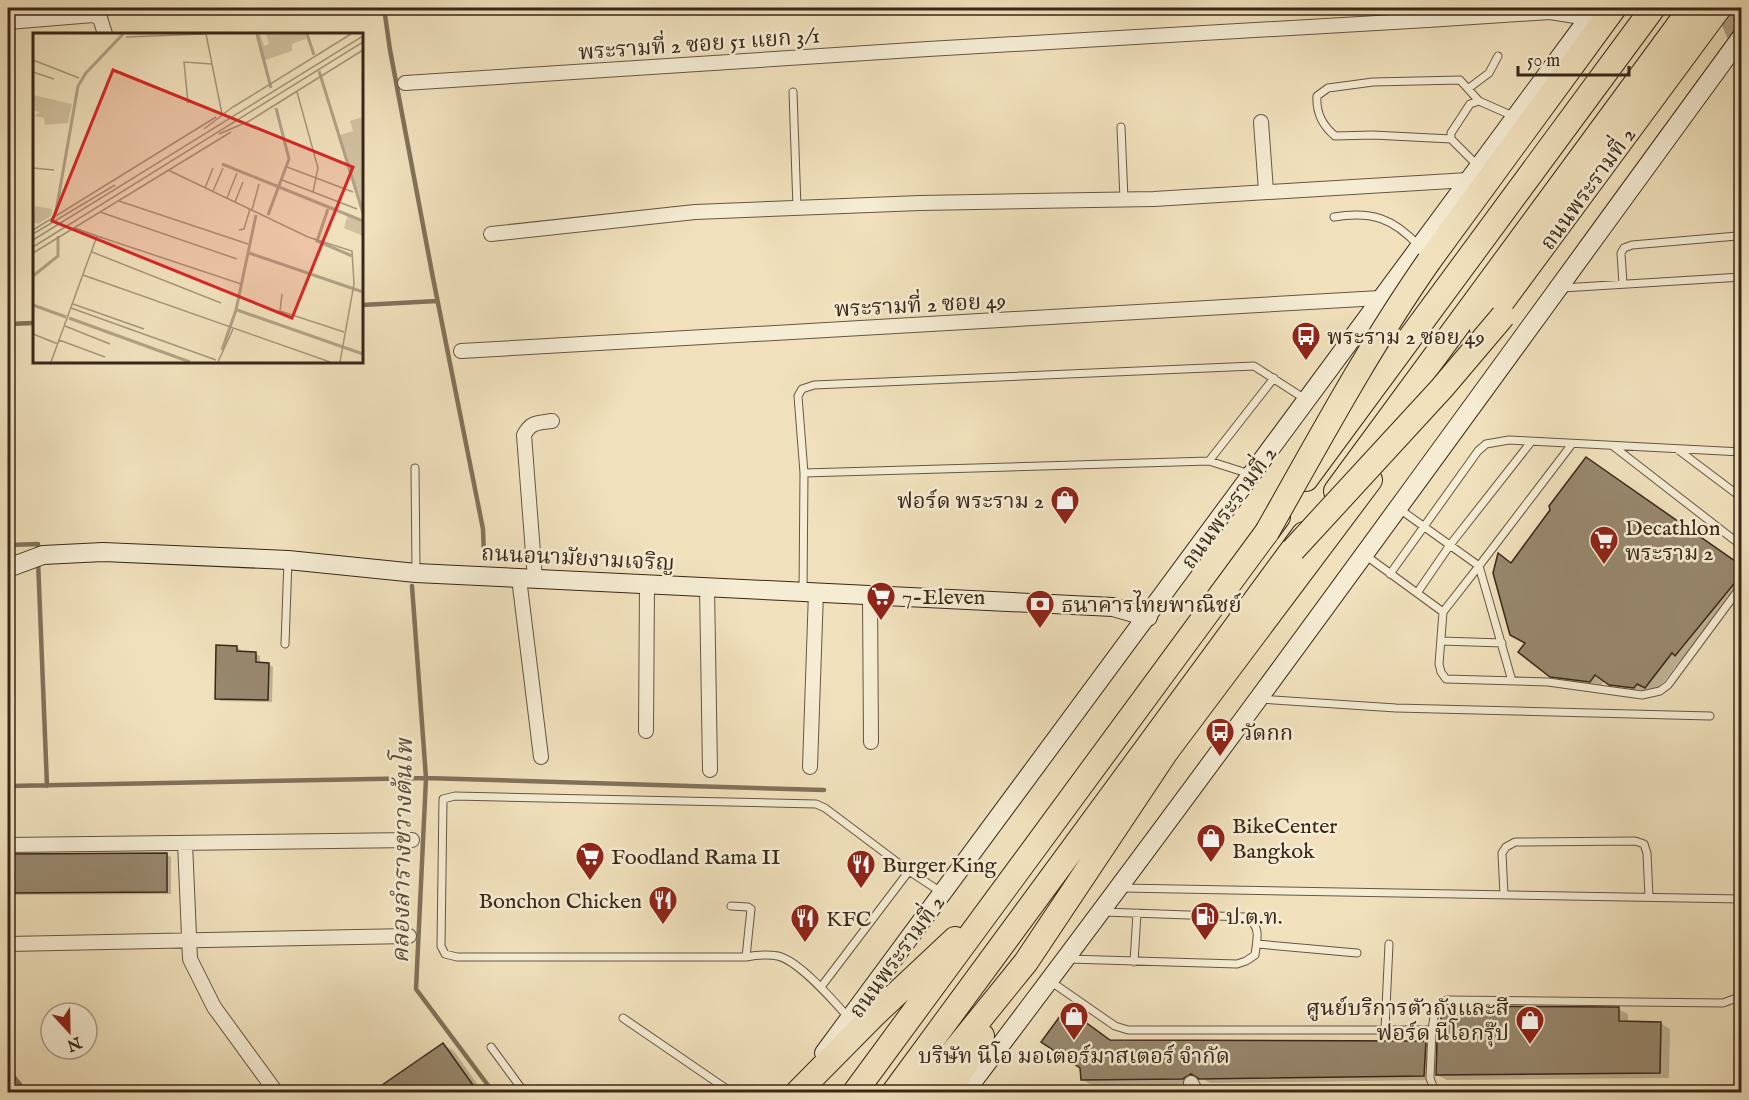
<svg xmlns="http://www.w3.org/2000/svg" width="1749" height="1100" viewBox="0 0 1749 1100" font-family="'IM FELL English','Noto Serif Thai',serif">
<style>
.shadow{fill:#0003}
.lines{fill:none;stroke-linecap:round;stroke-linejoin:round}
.stream{stroke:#81715a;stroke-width:4.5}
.river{stroke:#b1a285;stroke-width:27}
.building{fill:#98886e;stroke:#382719;stroke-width:1.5}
.lane-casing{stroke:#665642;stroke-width:9}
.street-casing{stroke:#665642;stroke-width:16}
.secondary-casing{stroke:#382719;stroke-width:20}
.highway-casing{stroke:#382719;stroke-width:26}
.lane{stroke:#f5ecd3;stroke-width:7}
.street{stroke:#f5ecd3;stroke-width:14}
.secondary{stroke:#f5ecd3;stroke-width:18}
.highway{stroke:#f0e1bc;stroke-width:24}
.highway-bridge-casing{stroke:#382719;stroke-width:26;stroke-linecap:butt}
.highway-bridge{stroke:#f0e1bc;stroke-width:24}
.labels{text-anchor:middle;stroke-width:5;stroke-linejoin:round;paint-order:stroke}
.street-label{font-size:22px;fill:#382719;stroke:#f5ecd3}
.poi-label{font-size:22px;fill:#382719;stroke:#f5ecd3;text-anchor:start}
.water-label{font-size:24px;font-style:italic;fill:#5c4c39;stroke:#f5ecd3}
.inset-river{fill:none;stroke:#b1a285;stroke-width:3}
.inset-road{fill:none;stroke:#a6977b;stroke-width:1.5}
.view{fill:#d62828;fill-opacity:0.15;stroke:#d62828;stroke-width:3}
.inset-edge{fill:none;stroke:#382719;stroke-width:3}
</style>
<rect width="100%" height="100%" fill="#f0e1bc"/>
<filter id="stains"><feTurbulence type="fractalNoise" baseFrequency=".00333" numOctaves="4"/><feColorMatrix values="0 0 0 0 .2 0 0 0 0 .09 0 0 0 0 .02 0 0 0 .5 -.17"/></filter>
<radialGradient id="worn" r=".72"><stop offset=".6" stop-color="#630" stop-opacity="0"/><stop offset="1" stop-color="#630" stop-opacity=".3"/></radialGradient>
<!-- shadow -->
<path class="shadow" d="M1439,8h111l-101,6z
M1587,459l155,107v26l-56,69 -4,-3 -27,35 -7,-4 -4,4 -24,-3 -15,-10 -5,7 -38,-5 -11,-7 -24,-32 -15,-79z
M236,647l5,3v3l14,1 5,2v8h8l5,3 -1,35 -51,-1 -5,-3z
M166,855l5,2v37l-163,1v-39z
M1618,1009l10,5v9h32l10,6 -1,49 -222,2 -10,-5 5,-32z
M1112,1042l313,1 10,5 -1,32 -224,3 -9,-5 -8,6 -101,1 -10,-5z
M443,1045l10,5 30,42h-108z"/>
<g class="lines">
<!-- stream -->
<path class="stream" d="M384,8l6,42 43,228 50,251 1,28
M362,305l75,-4
M8,324l26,-1
M8,545l30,-1v8
M38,560l9,226
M412,586l14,192 -10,211 77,103
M8,786l418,-8 398,12
M8,1070l18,22"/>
<!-- river -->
<path class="river" d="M1729,8l13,30"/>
</g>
<!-- building -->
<path class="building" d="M1586,457l156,109v8l-67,82 -3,-3 -27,35 -8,-4 -3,4 -25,-3 -14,-10 -5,7 -40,-5 -32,-25 7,-9 -15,-8 -17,-62 5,-20 13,10 39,-53 -1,-4z
M216,645l21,1v5l19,1v10l13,1 -1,37 -53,-1z
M167,853v39l-159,1v-39z
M1455,1006l164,1v14l42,1 -1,51 -224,2 1,-34h3l1,-23z
M1066,1008l44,32 316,1 -2,35 -225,3 -8,-5 -8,5 -102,1 -1,-12 -39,-26z
M443,1043l35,49h-106z"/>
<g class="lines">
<!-- lane casing -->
<g class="lane-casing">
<path id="lane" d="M1469,88l20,-15 9,-17
M793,92l4,116
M1121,127l3,73
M1451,139l-78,-4 -38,1c-13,-11 -19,-23 -18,-40l11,-8 45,-6 87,-2 19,21
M1478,166l-27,-27v-6l19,-29 9,-3 34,15
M1334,217c38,-6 59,1 85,29
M1623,284l-2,-31 3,-5 8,-3 105,-9 5,2
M1562,288l180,-11
M1572,444l-93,122 -36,46 -4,52 2,8 5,7 102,3 94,13 18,-4 8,-6 74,-100
M1613,446l129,100
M1677,449l65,49
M1209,461l65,-83
M415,468l1,102
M804,473l405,-12 41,13
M1398,508l81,58 33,115
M1365,555l78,57
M1390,574l88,-123 8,-7 23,-4 233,12
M803,592l1,-119 -6,-77 4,-7 12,-4 440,-19 51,33
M1417,593l33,-48 81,-103
M1441,641l61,2
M285,644l3,-84
M1259,699l137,9 314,8
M1122,888l620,11
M1504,895l-2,-42 4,-6 9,-5 120,-1 9,3 3,9 2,44
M731,906l17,1 3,2 -5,48
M1257,944l100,9
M1068,959l169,5 9,-3 9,-6c2,-17 7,-29 -10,-38l-142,-5
M1134,962l3,-49
M1050,981l65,45 13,4h304l-2,48 5,14
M821,987l88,-116
M848,1017c-15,-17 -49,-56 -70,-61 -11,-2 -22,-1 -32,1h-289l-12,-3 -4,-8 2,-147 12,-3 361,8 9,4 84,63 32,21
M623,1018l108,74
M1385,1029l4,-85
M1432,1030c2,-12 2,-27 15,-30l276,3 19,-7
M491,1047l33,45"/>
</g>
<!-- street casing -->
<g class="street-casing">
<path id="street" d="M1427,8l1,12 122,-8 38,6
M8,22l85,-7 7,3 5,16
M405,83l523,-34 500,-29
M1261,122l5,69
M491,234l204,-22 225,-9 234,-4 314,-19
M461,351l919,-53
M519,578l22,179
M535,579l-11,-144c7,-13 13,-12 28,-14
M707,587l3,183
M870,595l1,147
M646,731l1,-147
M810,767l6,-175
M185,843l5,116 24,48 62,85
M8,845l404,-5
M8,944l401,-8
M1191,1083l5,9"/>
</g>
<!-- secondary casing -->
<g class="secondary-casing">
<path id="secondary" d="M8,568l35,-13 60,-3 185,8 128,13 697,34 35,10
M824,1053l772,-1045
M965,1092c264,-348 519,-703 777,-1056"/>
</g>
<!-- highway casing -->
<g class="highway-casing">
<path id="highway" d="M1429,261l185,-253
M1482,329l237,-321
M1306,479l347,-471
M1336,491l355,-483
M798,1092l75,-76 82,-77
M855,1092l423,-575
M894,1092l410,-558
M921,1092l105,-130 140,-210 204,-272
M949,1092l33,-56"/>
</g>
<!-- lane -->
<use href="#lane" class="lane"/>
<!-- street -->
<use href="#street" class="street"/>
<!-- secondary -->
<use href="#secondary" class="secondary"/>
<!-- highway -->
<use href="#highway" class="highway"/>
<!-- highway-bridge casing -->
<g class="highway-bridge-casing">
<path id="highway-bridge" d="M1267,532c52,-92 102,-185 162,-271
M1293,550l149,-162 61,-72"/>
</g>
<!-- highway-bridge -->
<use href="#highway-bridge" class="highway-bridge"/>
</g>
<!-- icons -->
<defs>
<g id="bus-pin" transform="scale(1.5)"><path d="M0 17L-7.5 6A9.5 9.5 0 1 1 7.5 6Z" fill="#8f2418" stroke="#f5ecd3"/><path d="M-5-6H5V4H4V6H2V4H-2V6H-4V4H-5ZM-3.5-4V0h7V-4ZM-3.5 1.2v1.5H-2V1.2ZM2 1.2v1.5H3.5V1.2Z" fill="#fff"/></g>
<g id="shop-pin" transform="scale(1.5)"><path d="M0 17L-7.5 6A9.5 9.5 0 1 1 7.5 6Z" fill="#8f2418" stroke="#f5ecd3"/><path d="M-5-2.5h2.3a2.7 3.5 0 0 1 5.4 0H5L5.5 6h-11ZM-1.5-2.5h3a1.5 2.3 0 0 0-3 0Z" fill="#fff"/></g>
<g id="supermarket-pin" transform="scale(1.5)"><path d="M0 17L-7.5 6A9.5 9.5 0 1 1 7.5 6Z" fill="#8f2418" stroke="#f5ecd3"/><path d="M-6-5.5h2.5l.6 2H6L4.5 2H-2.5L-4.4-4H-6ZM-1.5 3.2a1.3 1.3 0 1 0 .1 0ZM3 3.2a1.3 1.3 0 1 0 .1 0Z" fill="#fff"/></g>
<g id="bank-pin" transform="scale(1.5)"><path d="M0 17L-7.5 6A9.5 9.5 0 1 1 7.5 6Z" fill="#8f2418" stroke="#f5ecd3"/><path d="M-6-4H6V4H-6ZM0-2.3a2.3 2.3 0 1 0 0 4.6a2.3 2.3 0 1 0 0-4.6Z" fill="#fff"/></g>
<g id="restaurant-pin" transform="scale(1.5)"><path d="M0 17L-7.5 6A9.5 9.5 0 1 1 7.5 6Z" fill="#8f2418" stroke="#f5ecd3"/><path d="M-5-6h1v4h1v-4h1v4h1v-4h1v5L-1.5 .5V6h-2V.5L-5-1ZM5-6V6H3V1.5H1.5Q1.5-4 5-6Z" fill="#fff"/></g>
<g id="fuel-pin" transform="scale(1.5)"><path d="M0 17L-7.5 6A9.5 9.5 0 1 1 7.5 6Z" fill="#8f2418" stroke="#f5ecd3"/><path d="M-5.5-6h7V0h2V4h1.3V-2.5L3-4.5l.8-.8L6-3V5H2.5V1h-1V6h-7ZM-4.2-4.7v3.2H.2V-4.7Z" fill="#fff"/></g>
</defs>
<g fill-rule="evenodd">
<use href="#bus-pin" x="1306" y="336"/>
<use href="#shop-pin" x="1065" y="500"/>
<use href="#supermarket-pin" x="1604" y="540"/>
<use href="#supermarket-pin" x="881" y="596"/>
<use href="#bank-pin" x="1040" y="604"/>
<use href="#bus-pin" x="1220" y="732"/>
<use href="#shop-pin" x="1211" y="838"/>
<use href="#supermarket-pin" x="590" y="856"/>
<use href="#restaurant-pin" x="861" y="864"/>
<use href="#restaurant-pin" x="663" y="900"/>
<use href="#fuel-pin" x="1205" y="916"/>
<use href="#restaurant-pin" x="805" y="918"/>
<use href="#shop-pin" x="1074" y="1016"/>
<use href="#shop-pin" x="1530" y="1020"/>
</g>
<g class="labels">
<!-- street labels -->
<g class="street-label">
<text transform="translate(699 43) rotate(-4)" y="8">พระรามที่ 2 ซอย 51 แยก 3/1</text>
<text transform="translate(1587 188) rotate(-54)" y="8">ถนนพระรามที่ 2</text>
<text transform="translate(920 304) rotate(-3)" y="8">พระรามที่ 2 ซอย 49</text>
<text transform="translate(1228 507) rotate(-54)" y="8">ถนนพระรามที่ 2</text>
<text transform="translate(578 557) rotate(3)" y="8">ถนนอนามัยงามเจริญ</text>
<text transform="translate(896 956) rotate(-54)" y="8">ถนนพระรามที่ 2</text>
</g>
<!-- poi labels -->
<g class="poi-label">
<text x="1327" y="344">พระราม 2 ซอย 49</text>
<text x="1044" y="508" text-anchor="end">ฟอร์ด พระราม 2</text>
<text x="1625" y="535">Decathlon<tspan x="1625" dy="25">พระราม 2</tspan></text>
<text x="902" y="604">7-Eleven</text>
<text x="1061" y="612">ธนาคารไทยพาณิชย์</text>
<text x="1241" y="740">วัดกก</text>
<text x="1232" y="833">BikeCenter<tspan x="1232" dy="25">Bangkok</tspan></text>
<text x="611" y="864">Foodland Rama II</text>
<text x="882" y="872">Burger King</text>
<text x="642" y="908" text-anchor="end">Bonchon Chicken</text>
<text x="1226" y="924">ป.ต.ท.</text>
<text x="826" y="926">KFC</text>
<text x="1509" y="1015" text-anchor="end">ศูนย์บริการตัวถังและสี<tspan x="1509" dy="25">ฟอร์ด นีโอกรุ๊ป</tspan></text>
<text x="1074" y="1063" text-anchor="middle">บริษัท นีโอ มอเตอร์มาสเตอร์ จำกัด</text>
</g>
<!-- water labels -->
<g class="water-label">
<text transform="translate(402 851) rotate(-89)" y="8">คลองลำรางขวางต้นโพ</text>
</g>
</g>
<!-- overview -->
<g transform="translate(33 33)">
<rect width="330" height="330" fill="#f0e1bc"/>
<path d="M223,1h4l4,12 5,-2 -3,-10h41l1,4 -16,6v7l-30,10zM0,62l39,9 -4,19 -23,2 -1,-7 -10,-2 6,-4 -5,-1zM330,84v92l-23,-74 13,-4 -3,-10zM2,173l17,3 -1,7 -13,8 -5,-2zM315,181l15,6v16l-19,-8z" fill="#d1c1a0"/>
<path class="inset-river" d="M224,1l14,54M274,1l7,21M286,38l44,142M189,131l141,57M295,176l-11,32 35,15M235,182l21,-56 -13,-51M22,184l23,-131 8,-13 37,-39M216,220l114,39M0,243l25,-20v-20M0,272l33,12M204,277l126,44M36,285l121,44M189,317l14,-40 20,-95"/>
<path class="inset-road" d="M173,1l16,80M93,4l78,-3M0,27l46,18M0,39l21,7M264,59l21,76 -5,24M155,70l-4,-41 28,2M200,74l118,-73M213,90l117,-73M171,96l30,-23M186,101l28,-12M254,134l66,25M0,135l21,2M135,137l140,67 44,14 2,33 -14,78M249,147l75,29M172,155l8,-20M180,158l10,-23M194,165l10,-25M86,168l129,43M202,169l8,-20M219,177l7,-26M67,179l137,47M0,197l183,-113M206,197l5,-1 6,-20M0,201l82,-49M64,203l144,48M0,207l330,-204M0,214l330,-205M59,219l129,51M0,220l198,-121M50,242l247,87M249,261l-2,17 64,21M40,271l71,25M38,275l145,52M32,293l45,18M0,301l25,10M26,307l46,17M18,329l46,-126 -22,-8M185,329l15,-33"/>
<path class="view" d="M80,37l240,97 -61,151 -240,-97z"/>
<rect width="330" height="330" class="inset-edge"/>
</g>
<!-- margin -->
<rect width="1749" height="1100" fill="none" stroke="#f0e1bc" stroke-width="30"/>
<rect x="9" y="9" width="1731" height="1082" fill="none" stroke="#382719" stroke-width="3"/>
<rect x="15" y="15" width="1719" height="1070" fill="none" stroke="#382719" stroke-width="1.5"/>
<!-- north arrow -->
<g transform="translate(69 1031) rotate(158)"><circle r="28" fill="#f5ecd3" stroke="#a99d89" stroke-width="1.5"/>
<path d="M0-4.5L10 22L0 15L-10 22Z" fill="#8f2418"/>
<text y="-9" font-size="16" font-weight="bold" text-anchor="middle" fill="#382719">N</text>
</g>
<!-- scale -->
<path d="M1518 66v9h111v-9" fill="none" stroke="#382719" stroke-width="3"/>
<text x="1527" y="66" font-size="18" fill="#382719" stroke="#f5ecd3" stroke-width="4.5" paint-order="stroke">50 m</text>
<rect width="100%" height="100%" filter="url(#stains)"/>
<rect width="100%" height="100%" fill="url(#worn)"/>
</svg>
